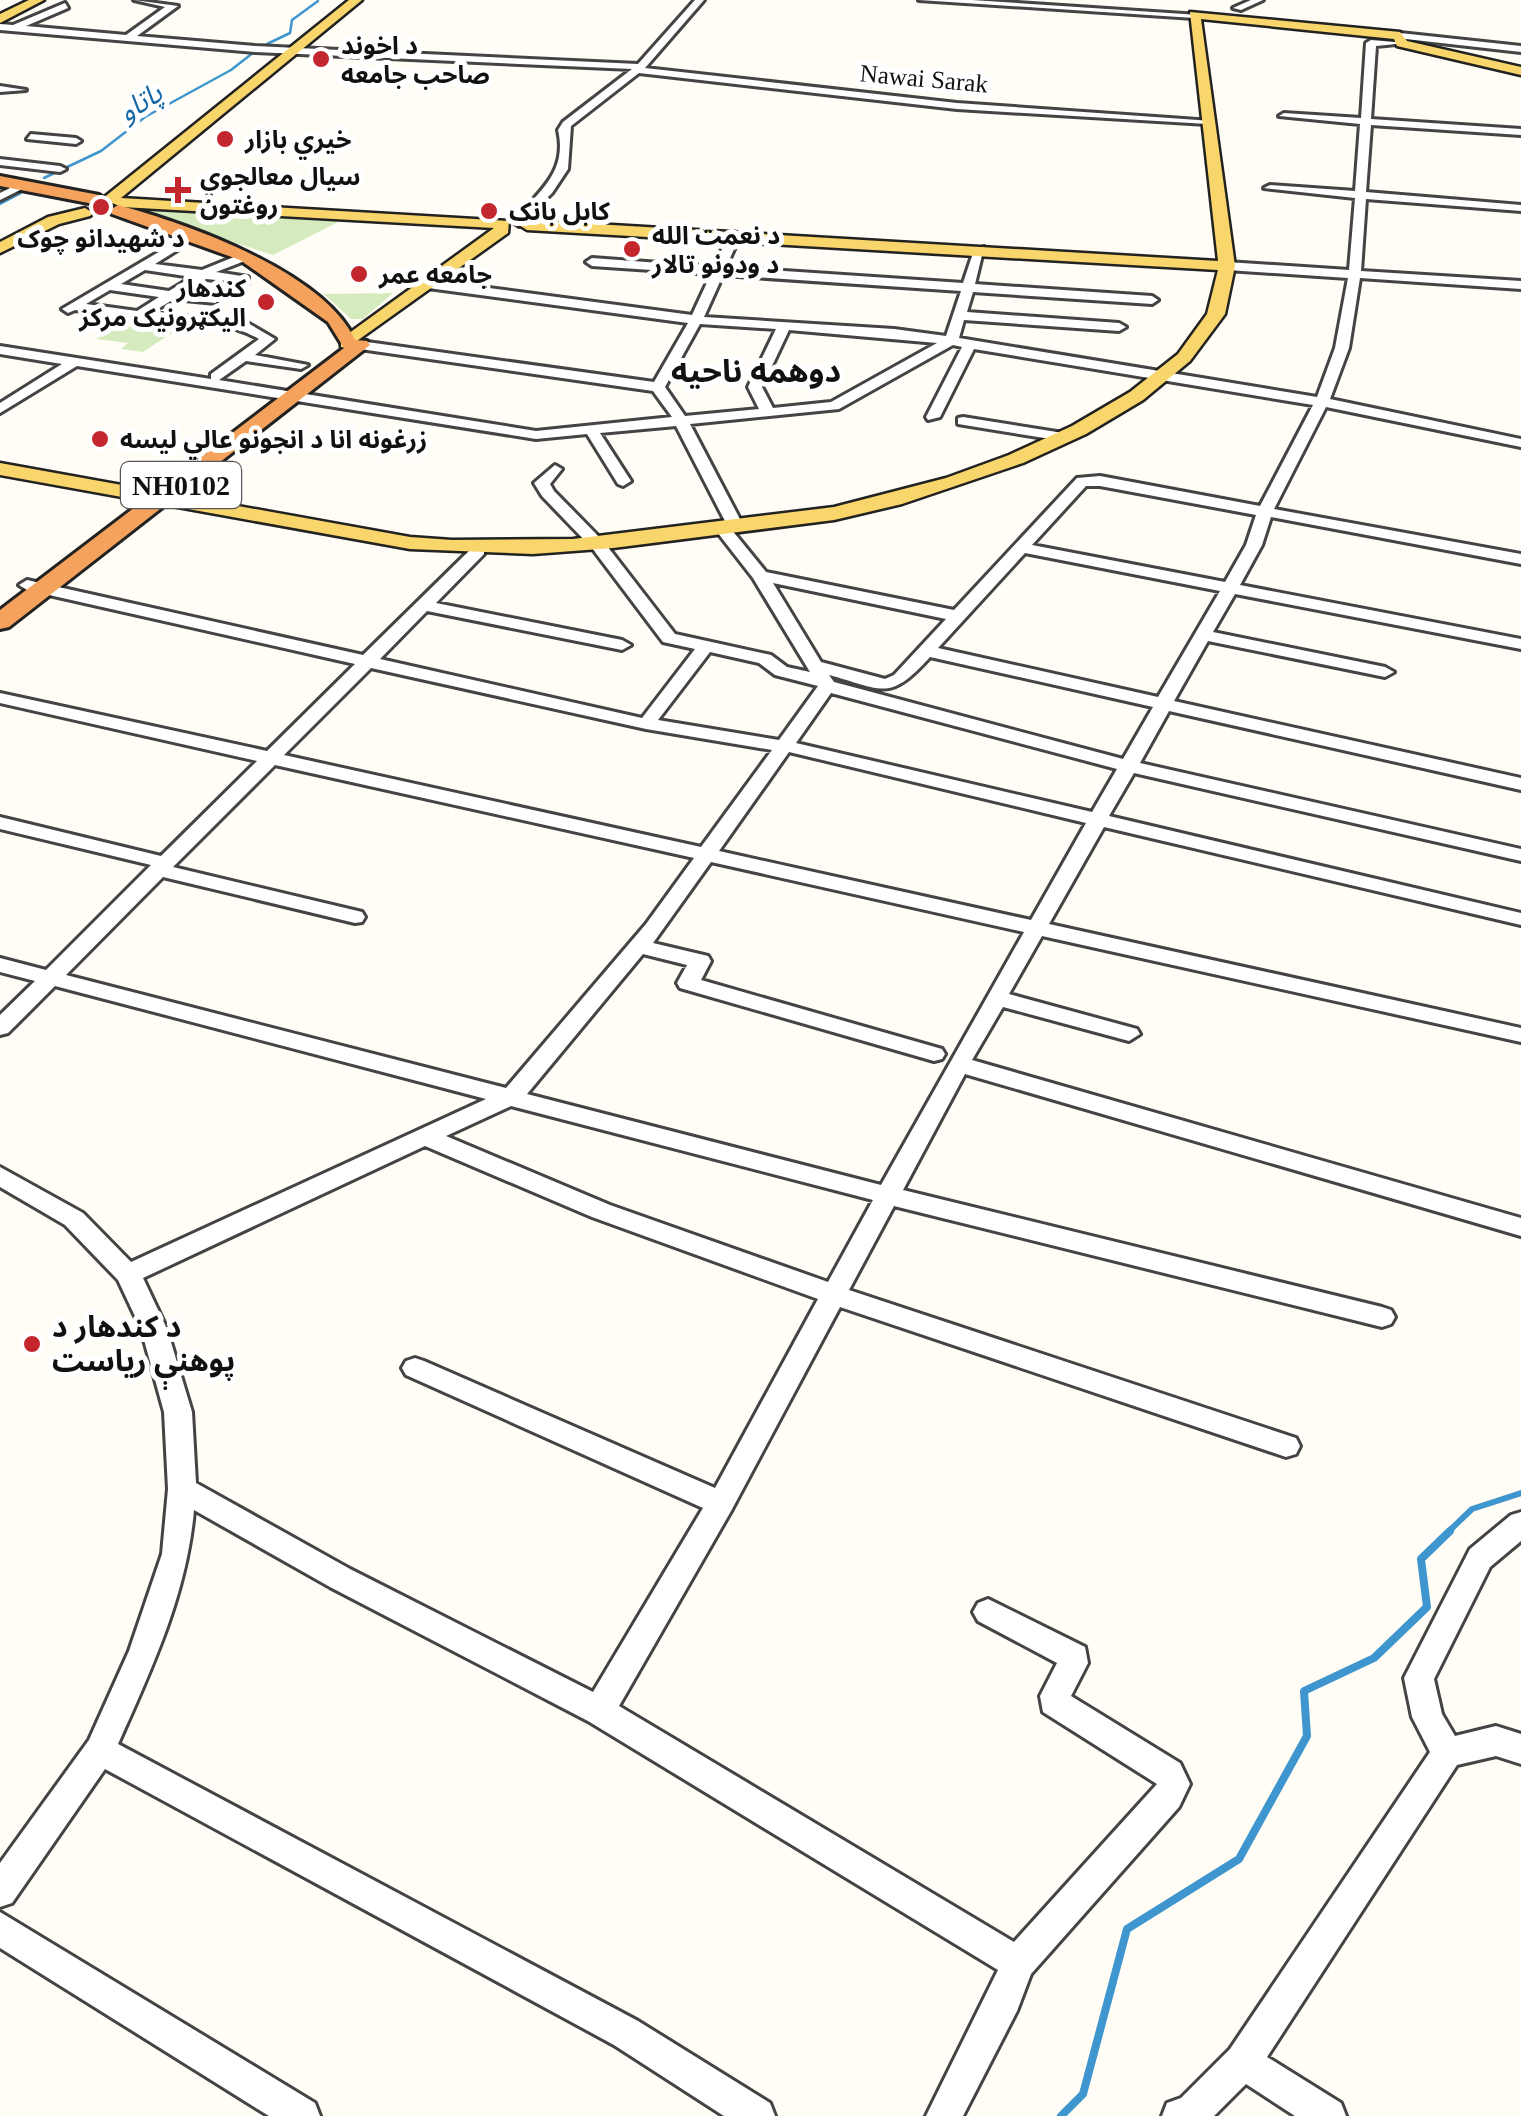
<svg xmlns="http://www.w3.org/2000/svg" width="1521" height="2116" viewBox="0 0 1521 2116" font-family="'Times New Roman','Noto Sans Arabic',serif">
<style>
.green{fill:#d5ebbd}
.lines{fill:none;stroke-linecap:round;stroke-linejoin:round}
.stream-far2{stroke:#3f96cf;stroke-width:2.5}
.stream-far1{stroke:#3f96cf;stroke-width:6}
.stream{stroke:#3f96cf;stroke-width:8}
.minor-casing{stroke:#444;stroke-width:6}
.major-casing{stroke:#222;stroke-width:5}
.highway-casing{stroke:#222;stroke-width:6}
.minor{fill:#fff;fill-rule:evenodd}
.major{fill:#f9d66b;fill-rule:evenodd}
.highway{fill:#f5a25d;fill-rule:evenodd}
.poi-dot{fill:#c4262e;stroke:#fff;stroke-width:4}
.labels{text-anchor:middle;stroke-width:10;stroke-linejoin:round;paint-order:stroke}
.far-poi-label{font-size:25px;font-weight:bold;fill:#111;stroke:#fff;text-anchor:start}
.far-street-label{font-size:25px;fill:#111;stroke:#fff}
.far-water-label{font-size:28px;font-style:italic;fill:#1768a6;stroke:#fff}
.shield{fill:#fff;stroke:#585858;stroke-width:2.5}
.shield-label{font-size:28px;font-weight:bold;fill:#111}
.poi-label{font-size:30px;font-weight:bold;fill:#111;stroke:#fff;text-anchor:start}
.far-district-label{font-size:32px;font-weight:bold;fill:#111;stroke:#fff}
</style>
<rect width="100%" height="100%" fill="#fffdf5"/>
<!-- green -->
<path class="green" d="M150,206l190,15 -67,34 -132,-42z
M393,293l-30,26h-12l-27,-25z
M121,324v-1l54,8 -32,21 -22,-3 7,-6 -32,-4z"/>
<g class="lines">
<!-- stream-far2 -->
<path class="stream-far2" d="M267,44l23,-11 2,-13 26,-19
M44,178l57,-27 44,-34 86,-47 23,-18
M0,204l21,-11"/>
<!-- stream-far1 -->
<path class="stream-far1" d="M1447,1533l25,-24 49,-16"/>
<!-- stream -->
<path class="stream" d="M1061,2116l22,-22 44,-165 112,-70 68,-123 -3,-45 70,-33 53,-51 -6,-48 29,-28"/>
<!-- minor casing -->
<g class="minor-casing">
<path id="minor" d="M134,0l44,6 -41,30 118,10 383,18 57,-64h9l-59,68 312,35 255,18 -5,3 -250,-15 -318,-36 -68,53 -3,43 -16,24 -33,33 -6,-4c25,-30 55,-49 45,-92l5,-8 69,-53 -377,-17 -255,-22v-6l13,1 52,-22 3,5 -42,18 100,9 39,-28z
M919,0h53l227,15 -5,3z
M1251,0h12l-22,10 -8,-2z
M1400,33l121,13v6l-124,-14z
M1371,40l35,3 -30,3 -5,73 150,10v6l-150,-10 -5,67 155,13v6l-155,-12 -5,72 160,10v8l-161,-11 -11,70 -19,51 191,40v8l-195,-40 -52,102 247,45v10l-250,-47 -9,28 -22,40 281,54v10l-286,-55 -22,38 172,35 9,5 -9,5 -177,-36 -34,60 347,77v12l-352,-79 -29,52 381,86v12l-387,-88 -25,43 412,97v12l-417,-98 -55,97 472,104v14l-479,-106 -33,58 128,35 3,5 -11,7 -126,-34 -31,53 549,158v18l-556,-162 -62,116 479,117 9,3 4,7 -4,7 -9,3 -488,-121 -45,84 447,148 4,8 -4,8 -10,3 -446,-150 -109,204 -112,195 395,236 143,-158 -114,-72 -3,-16 17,-33 -79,-42 -5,-9 5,-9 10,-4 97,48 3,16 -17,33 109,67 10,21 -11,23 -148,167 -14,37 -54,105h-37l72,-146 -410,-249 -258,-134 -136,-77c-7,83 -42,158 -76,234l520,277 132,82 5,13h-51l-110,-71 -509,-276 -93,134 -12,4v-44l89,-123 40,-89 33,-97 6,-65 -4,-77 -23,-83 -23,-49 -53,-55 -65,-38v-20l83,46 48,49 355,-163 -431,-113 -47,47 -8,2v-20l35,-34 -35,-9v-14l46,12 105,-105 -151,-36v-12l161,39 96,-95 -257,-58v-10l267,58 88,-87 -328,-74 -8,-5 8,-5 336,75 109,-107h12v6l-48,49 186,37 9,5 -9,5 -195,-39 -47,48 262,59 53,-69 -32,-7 -71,-94 -50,-52 -8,-13 21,-18 7,4 -12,15 4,7 50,51 71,92 96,21 16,12 23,5 -57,-94 -39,-50 13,-3 -51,-99 -76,7 31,48 -8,5 -5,-2 -31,-50 -51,5 -459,-73 -77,47v-10l62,-39 -62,-10v-8l211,33v-5l48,-35c-16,-9 -37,-17 -56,-11l-128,-18 -7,3 -6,-4 107,-63 10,3 -24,15 47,6 44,-18 6,4 -2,3 -34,13 32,5v6l-42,-4 -22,14 32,4v6l-42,-4 -23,14 95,9 29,17 -20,16 53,10 -7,4 -55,-8 -27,19 317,51 136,-14 -19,-26 -293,-42 -7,-4 7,-4 294,41 34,-59 -260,-35 -6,-4 6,-4 264,35 19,-41 -119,-8 -6,-4 6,-4 122,9 14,-31 6,-4 6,4 -14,31 237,16 11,-33 10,-3 -9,37 177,12 6,4 -6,4 -179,-12 -6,20 152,11 7,4 -7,4 -155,-11 -5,18 358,59 18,-49 13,-70 -121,-8 -6,-4 6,-4 122,8 6,-72 -91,-10 6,-3 85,6 5,-67 -81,-8 5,-3 77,5 5,-75zM145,270l47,7 -23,14 -48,-7zM723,275l238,16 -15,45 -52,-7 -190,-12zM110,290l49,7 -22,14 -51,-7zM700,324l76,5 -28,58 11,22 -74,7 -20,-29zM789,330l148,13 -106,59 -58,6 -11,-21zM953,345l9,2 -36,70 2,3 12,-3 34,-68 339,56 -53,101 -160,-30 -23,2 -123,132 -188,-38 -35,-43 12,-4 -53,-101 149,-15zM1086,486h14l156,29 -10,30 -21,37 -193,-37zM1025,553l195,38 -62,106 -220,-49zM773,583l173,36 -52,56 -9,4 -64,-17zM710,652l49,11 16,12 43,11 -39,54 -121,-20zM930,657l223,50 -30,52 -289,-77 -5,-7c55,15 60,27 101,-18zM371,668l275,61 126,21 -71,97 -417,-92zM831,693l286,76 -25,43 -296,-69zM789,752l297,71 -55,97 -312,-69zM275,765l419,93 -48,66 -140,164 -440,-113 97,-98 192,46 7,-1 3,-5 -3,-5 -189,-45zM711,862l313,70 -143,253 -354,-91 116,-140 44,11 -10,18 3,5 254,73 8,-2 3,-5 -3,-5 -241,-69 10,-19 -3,-5 -55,-13zM511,1106l362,94 -45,82 -218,-77 -164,-69zM425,1146l167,71 226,82 -103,189 -291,-127 -9,-3 -9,3 -4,7 4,7 297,133 -110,184 -243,-123 -154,-86 -4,-71 -25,-83 -24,-51z
M0,86l26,4 -26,2z
M31,134l45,4 5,3 -5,3 -49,-5z
M0,159l60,7 6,3 -6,3 -60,-7z
M12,187l10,2 -22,11v-7z
M963,417l100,16 7,4 -7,4 -105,-17v-6z
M1521,1512v29l-31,26 -56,112 8,35 13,22 41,-10 25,8v30l-25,-8 -39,9 -190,292 74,46 5,13h-51l-49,-32 -32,32h-52l5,-13 14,-5 49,-49 200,-297 -18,-35 -8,-39 66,-129 41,-34z
M0,1912l315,191 5,13h-51l-269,-168z"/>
</g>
<!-- major casing -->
<g class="major-casing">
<path id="major" d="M29,0h15l-44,23v-9z
M349,0h13l-241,198 388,23 -1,12 -161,115 -6,-1v-8l153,-111 -372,-21 -20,-8z
M1190,12l210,20 7,9 114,26v8l-124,-29 -3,-7 -193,-20 34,247 -10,48 -35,47 -47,39 -57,34 -63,29 -121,41 -68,16 -221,28 -80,6 -123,-5 -410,-74v-12l410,74 42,3 121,-1 261,-32 112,-29 63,-23 63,-29 58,-34 48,-38 29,-40 11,-44 -691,-40 -8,-5 8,-5 691,41z
M85,208l8,5 -3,3 -31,8 -59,29v-11l48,-25z"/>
</g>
<!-- highway casing -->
<g class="highway-casing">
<path id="highway" d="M0,176l99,19 8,5 -8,5 -99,-19z
M118,205c70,19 206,67 237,135l12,1 3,4 -361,282 -9,2v-19l344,-262 -16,-26 -88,-62 -128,-46 -2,-4z"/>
</g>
<!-- minor -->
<use href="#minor" class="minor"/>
<!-- major -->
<use href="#major" class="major"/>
<!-- highway -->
<use href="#highway" class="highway"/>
</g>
<!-- markers -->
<g class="poi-dot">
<circle cx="321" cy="59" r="10"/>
<circle cx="225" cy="139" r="10"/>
<path d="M173 175h10v10h10v10h-10v10h-10v-10h-10v-10h10z"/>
<circle cx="101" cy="207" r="10"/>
<circle cx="489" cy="211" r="10"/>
<circle cx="632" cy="249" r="10"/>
<circle cx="359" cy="274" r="10"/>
<circle cx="266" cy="302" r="10"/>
<circle cx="100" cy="439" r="10"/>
<circle cx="32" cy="1344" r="10"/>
</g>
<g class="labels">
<!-- far-poi labels -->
<g class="far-poi-label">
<text x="341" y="54">د اخوند<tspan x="341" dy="29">صاحب جامعه</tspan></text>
<text x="245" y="148">خیري بازار</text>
<text x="200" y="185">سيال معالجوي<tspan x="200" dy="29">روغتون</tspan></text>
<text x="509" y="220">کابل بانک</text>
<text x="652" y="244">د نعمت الله<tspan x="652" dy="29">د ودونو تالار</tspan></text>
<text x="101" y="247" text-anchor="middle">د شهيدانو چوک</text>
<text x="379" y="283">جامعه عمر</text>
<text x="246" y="297" text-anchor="end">کندهار<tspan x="246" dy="29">الیکټرونیک مرکز</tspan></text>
<text x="120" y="448">زرغونه انا د انجونو عالي لیسه</text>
</g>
<!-- far-street labels -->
<g class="far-street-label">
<text transform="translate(924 78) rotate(5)" y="9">Nawai Sarak</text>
</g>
<!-- far-water labels -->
<g class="far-water-label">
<text transform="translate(140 102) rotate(-33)" y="10">پاتاو</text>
</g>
<!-- shield labels -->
<rect class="shield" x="121" y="462" width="120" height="46" rx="8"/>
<g class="shield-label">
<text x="181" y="495">NH0102</text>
</g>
<!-- poi labels -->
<g class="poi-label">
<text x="52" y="1337">د کندهار د<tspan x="52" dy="34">پوهنې رياست</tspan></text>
</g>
<!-- far-district labels -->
<g class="far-district-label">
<text x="756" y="382">دوهمه ناحیه</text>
</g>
</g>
</svg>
